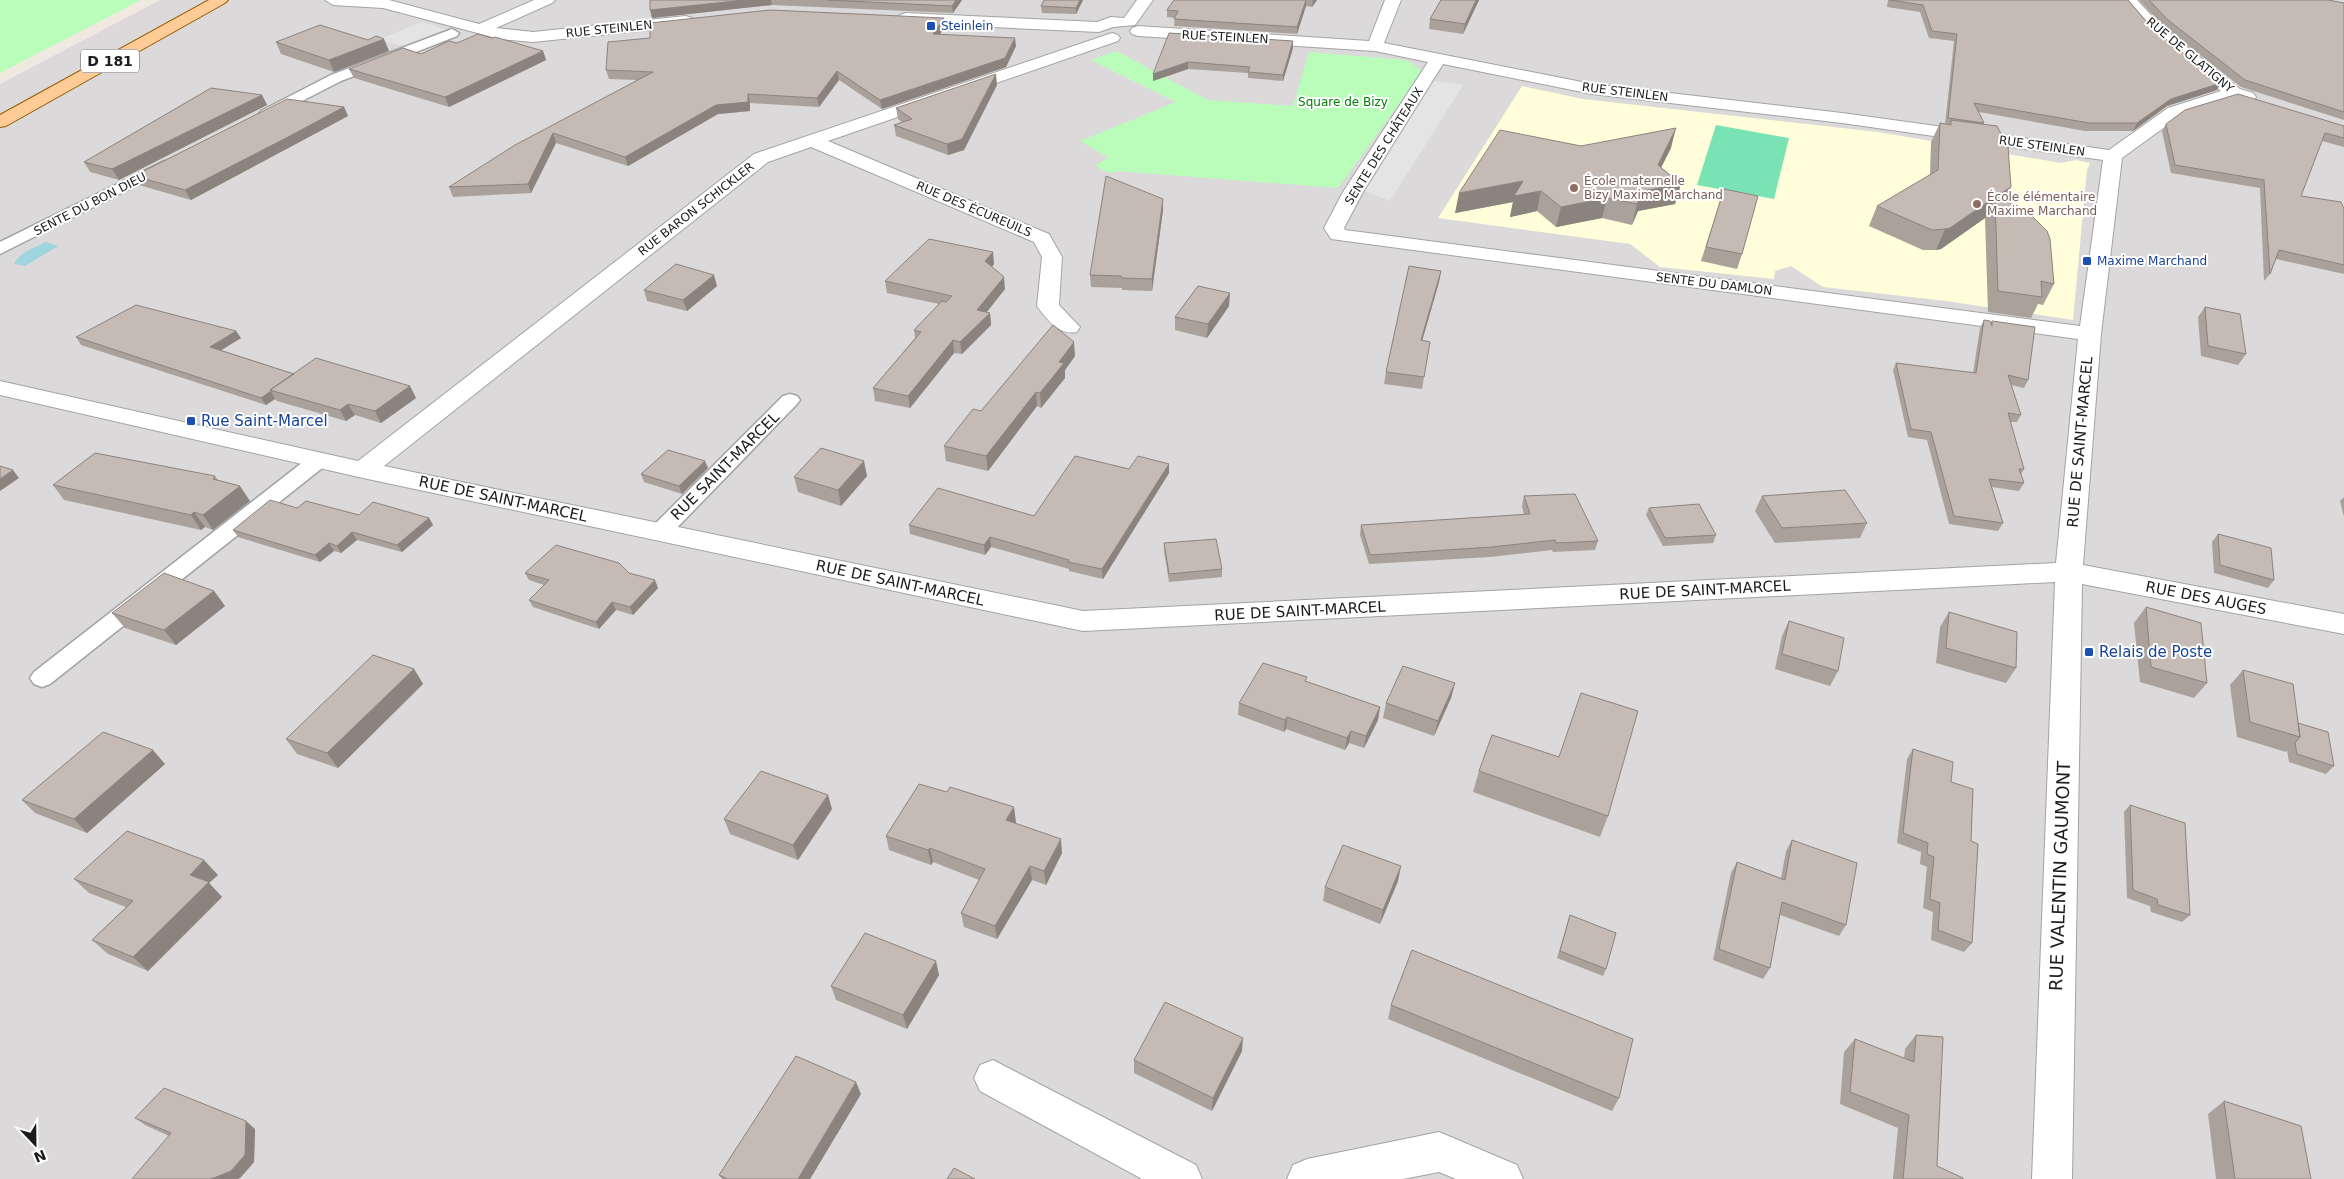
<svg xmlns="http://www.w3.org/2000/svg" width="2344" height="1179" viewBox="0 0 2344 1179" font-family="'DejaVu Sans',sans-serif">
<style>
.residential{fill:#dbd9d9}
.education{fill:#fffdda}
.park{fill:#bafdbb}
.pitch{fill:#79e3b4}
.parking{fill:#e4e4e4}
.water{fill:#9ed5df}
.lines{fill:none;stroke-linecap:round;stroke-linejoin:round}
.lane-casing{stroke:#a3a3a3;stroke-width:3}
.street-casing{stroke:#a3a3a3;stroke-width:2}
.primary-casing{stroke:#955a00;stroke-width:2}
.lane{fill:#fff;fill-rule:evenodd}
.street{fill:#fff;fill-rule:evenodd}
.primary{fill:#ffcb96;fill-rule:evenodd}
.wall{fill:#aaa19b}
.shaded-wall{fill:#8b837e}
.building{fill:#c6bbb4;stroke:#8b837e}
.transit-dot{fill:#1a4fb4;stroke:#fff;stroke-width:2}
.education-dot{fill:#8d6e63;stroke:#fff;stroke-width:2}
.labels{text-anchor:middle;stroke-width:4;stroke-linejoin:round;paint-order:stroke}
.far-transit-label{font-size:12px;fill:#164399;stroke:#fff;text-anchor:start}
.far-street-label{font-size:12px;fill:#1c1c1c;stroke:#fff}
.far-park-label{font-size:12px;fill:#048007;stroke:#fff}
.far-education-label{font-size:12px;fill:#785e54;stroke:#fff;text-anchor:start}
.shield{fill:#fff;stroke:#606060;stroke-width:1}
.shield-label{font-size:14px;font-weight:bold;fill:#1c1c1c}
.transit-label{font-size:15px;fill:#164399;stroke:#fff;text-anchor:start}
.street-label{font-size:15px;fill:#1c1c1c;stroke:#fff}
.near-street-label{font-size:18px;fill:#1c1c1c;stroke:#fff}
</style>
<rect width="100%" height="100%" fill="#efe9e1"/>
<!-- residential -->
<path class="residential" d="M160,0h2184v1179h-2344v-1095z"/>
<!-- education -->
<path class="education" d="M1522,86l61,13 295,33 183,31 15,-3 14,3 -3,7 -14,150 -127,-19 -123,-14 -32,-21 -16,5 -1,8 -114,-12 -30,-23 -192,-26z"/>
<!-- park -->
<path class="park" d="M0,0h141l-141,73z
M1116,51l92,49 85,6 16,-54 97,8 17,11 -85,117 -220,-17 -8,2 -15,-7 13,-9 -28,-16 96,-39 -85,-42z"/>
<!-- pitch -->
<path class="pitch" d="M1716,125l73,13 -15,61 -77,-14z"/>
<!-- parking -->
<path class="parking" d="M422,22l37,12 -42,17 -37,-12z
M1422,79l41,6 -73,116 -41,-16z"/>
<!-- water -->
<path class="water" d="M46,242l12,4 -33,20 -11,-2c6,-12 20,-16 32,-22z"/>
<g class="lines">
<!-- lane casing -->
<g class="lane-casing">
<path id="lane" d="M452,29l7,4 -2,3 -116,45 -70,36h-10l-2,-3 2,-3 70,-36z
M164,161l5,2 3,3 -3,3 -169,85v-12z
M790,394l7,2 3,4 -3,4 -129,133 -8,2 -8,-2 -3,-5 3,-5 131,-131z
M319,454l7,1 3,5 -3,5 -276,219 -8,3 -8,-3 -4,-6 4,-6 278,-217z"/>
</g>
<!-- street casing -->
<g class="street-casing">
<path id="street" d="M325,0h64l90,24 55,-24h21l-3,3 -56,25 37,4 153,-16 6,2 2,3 -2,3 -6,2 -153,16 -33,-3 -117,-31 -50,-3z
M1137,0h16l-18,25 -22,2 -14,5 -193,-9 -6,-2 -2,-3 2,-3 6,-2 191,9 14,-5 13,1z
M1385,0h16l-17,43 208,41 250,29 267,37 59,-42 53,-17 -70,-57 -30,-34h16l26,28 77,61 13,4 3,4 -3,4 -6,1 -13,-3 -54,17 -58,42 -21,176 -18,231 261,49v20l-262,-50 -10,595h-40l23,-597 -972,49 -720,-153 -363,-83v-14l358,80 396,-307 358,-121 6,2 2,3 -2,3 -290,100 221,93 13,23 -3,48 21,22 -3,5c-17,4 -31,-13 -40,-26l5,-49 -8,-15 -223,-95 -43,15 -384,304 699,145 973,-48 22,-224 -747,-100 -7,-11 19,-36 85,-130 -53,-11 -237,-15 -6,-2 -2,-3 2,-3 6,-2 231,15zM1443,64l149,30 250,29 261,37 -23,166 -735,-96 -1,-2 19,-36z
M993,1060l203,105 6,14h-60l-162,-88 -6,-13 6,-13z
M1439,1132l78,33 6,14h-67l-17,-7 -36,7h-116l6,-14 14,-6z"/>
</g>
<!-- primary casing -->
<g class="primary-casing">
<path id="primary" d="M209,0h19l-3,3 -219,123 -6,1v-12z"/>
</g>
<!-- lane -->
<use href="#lane" class="lane"/>
<!-- street -->
<use href="#street" class="street"/>
<!-- primary -->
<use href="#primary" class="primary"/>
</g>
<!-- wall -->
<path class="wall" d="M650,0h312l-9,13 -181,-8 -120,13z
M1083,0l-7,14 -34,-1 -1,-7z
M1174,0h143l-5,7 -6,-1 -9,28 -123,-8 1,-8 -8,-1v-7z
M1441,0h38l-16,34 -34,-5 1,-10z
M1888,0h240l25,29 64,61 -50,16 -34,25h-48l-106,-19 5,11v1l20,76 50,84 -11,21 -5,-1 -7,14 -43,-6 -3,-94 -44,31 -5,1h-13l-54,-24 8,-20 53,-31 1,-33 9,-19 5,1 9,-83 -25,-3 -9,-26 -33,-5z
M2139,0h189l16,3v117l-103,-33 -77,-60z
M944,18l1,9 -5,7 76,12 -10,21 -124,42 -43,-29 -20,27 -69,-4v8l-32,3 -90,52 -72,-23 -25,50 -78,4 -4,-10 188,-107 -28,-1 -3,-9z
M1169,33l124,8v7l-10,33 -35,-3v-5l-60,-4 -35,12z
M492,38l51,13 3,9 -97,47 -95,-29 -5,-9 72,-15 36,-11z
M276,42l113,9 -55,21 -53,-18z
M997,85l-33,65 -16,5 -52,-19 -2,-11 8,-3 -4,-3 -2,-11z
M262,95l5,10 -148,75 -29,-8 -6,-10z
M344,107l4,9 -56,30 -101,54 -52,-15 -5,-9z
M2166,124l178,2v21l-22,-6 -21,55 43,13v65l-68,-15 -6,15 -6,7 -4,-93 -89,-15 -9,-42z
M1581,146l90,2 -10,20 20,16 -6,20 -37,7 -6,14 -30,-7 -46,9 -19,-16 -27,6 3,-15 -58,11z
M1724,189l18,65 -5,15 -36,-8z
M1163,210l-11,81 -30,-1v-2l-31,-1 -1,-12z
M994,264l-2,3 13,22 -19,23 4,1 1,12 -29,29 -8,-1 -44,55 -35,-7 -2,-13 42,-50 -1,-8 25,-26 -52,-11 -2,-12z
M1441,271l-2,11 -17,58 8,2 -8,47 -38,-5 2,-12z
M717,286l-30,25 -40,-10 -3,-11z
M1229,306l-22,32 -32,-8v-13z
M2205,307l41,47 -8,11 -37,-9 -3,-39z
M1984,320l7,3 1,-2 36,59 -4,8 -13,-3 10,30 -4,7h-7l14,47 -3,5 3,9 -5,8 -27,-4 11,36 -5,8 -49,-7 -22,-84 -19,-3 -15,-67 3,-7 77,10 7,-45z
M76,337l165,1 -20,12 73,24 116,12 6,12 -35,25 -26,-8 -9,6 -69,-20 -2,-2 -9,6 -185,-60z
M1075,356l-10,14v8l-24,30 -4,-2 -49,65 -42,-10 -2,-15 37,-35z
M708,468l-26,26 -38,-12 -3,-8z
M1129,469l40,4 -66,106 -34,-8v-2l-78,-22 -6,8 -75,-21 -1,-9 125,-9z
M215,476l3,4 32,21 -37,29 -8,-3 -4,3 -137,-30 -11,-15z
M867,476l-26,30 -43,-14 -4,-15z
M1524,496l74,45 -3,9 -42,2 -1,-2 -62,7 -121,7 -9,-29 1,-10 163,-10 -2,-9z
M1762,496l105,27 -7,15 -85,5 -20,-32z
M2344,497v20l-4,-16z
M1649,508l67,27 -3,8 -50,3 -17,-31z
M359,515l70,3 4,7 -31,27 -45,-12 -16,13 -7,-2 -14,11 -82,-25 -5,-7z
M2218,534l56,46 -6,8 -54,-15 -2,-31z
M1164,543l58,26v8l-53,5 -5,-31z
M525,573h104l29,15 -25,27 -17,-5 -17,19 -66,-22 -4,-7 15,-15 -15,-5z
M214,591l11,15 -49,39 -51,-17 -13,-15z
M2146,607l61,76 -13,15 -54,-16 -6,-59z
M1949,612l67,56 -10,15 -70,-20 4,-36z
M1789,621l49,50 -8,15 -55,-17 7,-33z
M414,669l9,15 -85,84 -41,-14 -11,-15z
M2243,670l55,53 36,43 -8,8 -37,-12 -2,-12 -1,2 -49,-15 -7,-52z
M1306,682l74,25 -2,13 -14,28 -15,-5 -4,7 -59,-21 -2,3 -46,-17 1,-12z
M1455,683l-4,15 -17,38 -51,-18 3,-15z
M1913,749l38,33 20,59 1,102 -8,9 -33,-12 2,-28 -10,-4 4,-41 -7,-3 1,-12 -24,-9 10,-84z
M165,764l-78,69 -52,-20 -13,-13z
M1479,771l129,45 -8,21 -127,-45z
M2130,805l60,110 -8,7 -31,-10 -1,-6 -23,-8 -3,-86z
M832,809l-34,51 -68,-26 -6,-15z
M1016,822l-1,1 47,30 -16,32 -14,-5 -35,59 -33,-12 -3,-14 18,-33 -46,-18 -2,3 -42,-15 -3,-14z
M1792,840l54,85 -7,11 -59,-21 -10,53 -7,11 -50,-19 18,-87 6,-11 44,16 5,-27z
M218,875l-9,8 13,14 -74,74 -40,-17 -16,-14 34,-33 -37,-14 -15,-14z
M1398,881l-18,43 -57,-23 2,-14z
M1570,915l36,54 -3,7 -46,-18z
M939,975l-32,54 -71,-29 -5,-14z
M1391,1005l228,93 -7,13 -224,-92z
M1916,1035l21,131 26,13h-70l5,-51 -58,-24 4,-52 11,-13 49,19 1,-9z
M1242,1051l-30,60 -78,-38v-13z
M861,1094l-51,85h-88l-3,-4z
M2224,1101l87,78h-95l-8,-65z
M135,1118l120,11 -1,33 -14,16 -71,-42 -24,-11z"/>
<!-- shaded-wall -->
<path class="shaded-wall" d="M745,0h26l1,5 -120,13 -2,-8z
M956,0h6l-9,13 -1,-7z
M1080,0h3l-7,14v-6z
M1306,0v6l-9,28v-7z
M1313,0h4l-5,7z
M1476,0h3l-16,34 2,-10z
M944,18l1,9 -11,15 -1,-8z
M1015,38l1,8 -10,21 -124,42 -2,-9z
M384,39l5,12 -55,21 -5,-12z
M1293,41v7l-10,33v-6z
M543,51l3,9 -97,47 -4,-10z
M1188,62v7l-35,12v-7z
M837,71l2,9 -20,27 -2,-9z
M996,74l1,11 -33,65 -16,5 -1,-11z
M2221,83l-4,7 -50,16 -34,25 4,-8 34,-24z
M748,94l2,9v8l-32,3 -90,52 -3,-9 91,-52z
M262,95l5,10 -148,75 -7,-11z
M344,107l4,9 -56,30 -101,54 -6,-10z
M1676,128l-5,20 -19,37 6,-20z
M553,133l3,10 -25,50 -3,-9z
M1523,181l18,10 -4,20 -27,6 3,-15 -58,11 4,-20z
M1681,184l-6,20 -37,7 -6,14 5,-21 6,-13z
M2011,187l-10,20 -6,-10z
M1995,197l-10,21 -44,31 -5,1 9,-21z
M1607,198l-5,20 -46,9 5,-20z
M1163,199v11l-11,81v-12z
M993,252l1,12 -7,9 -2,-12z
M1441,271l-2,11 -20,70 2,-12z
M714,275l3,11 -30,25 -4,-11z
M1004,277l1,12 -26,33 -2,-12z
M1230,293l-1,13 -22,32 1,-14z
M990,313l1,12 -29,29 -2,-12z
M236,331l5,7 -26,16 -5,-7z
M953,340l1,13 -44,55 -2,-12z
M1074,342l1,14 -10,14v8l-24,30 -1,-15 19,-31z
M410,386l6,12 -35,25 -6,-12z
M271,391l4,8 -9,6 -5,-7z
M1036,392l1,14 -49,65 -2,-15z
M348,404l7,11 -9,6 -6,-11z
M705,461l3,7 -26,26 -3,-8z
M864,461l3,15 -26,30 -3,-16z
M1169,464v9l-66,106 -1,-10z
M13,470l6,8 -19,13v-12z
M240,486l10,15 -37,29 -10,-15z
M194,512l11,15 -4,3 -10,-15z
M429,518l4,7 -31,27 -5,-7z
M352,532l5,8 -16,13 -4,-7z
M990,537l1,10 -6,8 -1,-10z
M329,543l5,8 -14,11 -5,-7z
M655,580l3,8 -25,27 -3,-8z
M214,591l11,15 -49,39 -12,-15z
M612,602l4,8 -17,19 -3,-7z
M414,669l9,15 -85,84 -11,-15z
M1455,683l-4,15 -17,38 4,-15z
M1380,707l-2,13 -14,28 2,-12z
M1287,717l-1,12 -2,3 1,-12z
M1351,731l-2,12 -4,7 2,-12z
M153,750l12,14 -78,69 -13,-14z
M828,795l4,14 -34,51 -5,-15z
M1014,807l2,15 -8,12 -2,-14z
M1061,839l1,14 -16,32 -2,-14z
M930,848l3,14 -2,3 -3,-15z
M204,860l14,15 -9,8 13,14 -74,74 -15,-14 57,-82z
M1030,866l2,14 -35,59 -2,-13z
M1401,866l-3,15 -18,43 3,-14z
M936,961l3,14 -32,54 -4,-14z
M1243,1038l-1,13 -30,60 1,-13z
M856,1082l5,12 -51,85h-12z
M246,1121l9,8 -1,33 -14,16 -2,1h-29z"/>
<!-- building -->
<path class="building" d="M650,0h95l-95,10z
M827,0h129l-4,6z
M1044,0h36l-4,8 -35,-2z
M1174,0h132l-9,27 -123,-8 4,-8 -11,-1z
M1441,0h35l-11,24 -35,-5z
M1890,0h238l25,29 68,54 -50,16 -34,24h-48l-115,-20 10,20 -36,-5 9,-84 -25,-3 -9,-26z
M2149,0h179l16,3v109l-99,-32 -77,-60z
M770,10l174,8 -11,16 82,4 -10,20 -125,42 -43,-29 -20,27 -69,-4v8l-32,3 -91,52 -72,-24 -25,51 -79,3 66,-42 138,-73 -47,-2 2,-28 42,-4v-15z
M320,25l48,15 8,-4 8,3 -55,21 -53,-18z
M1169,33l124,8 -10,34 -35,-3 2,-5 -62,-5 -35,12z
M478,34l14,4 3,-1 48,14 -98,46 -96,-28 54,-21 18,6 28,-13 8,2z
M996,74l-34,65 -15,5 -53,-19 18,-6 -16,-11z
M211,88l51,7 -150,74 -28,-7z
M2238,94l106,32v12l-19,-5 -24,63 40,6 3,7v56l-65,-15 -9,24 -6,-94 -89,-15 -9,-41 19,-14z
M287,99l57,8 -56,30 -103,53 -51,-14z
M1951,120l46,6 11,21 3,40 -16,10 30,12 22,22 3,8 4,45 -13,-3 1,16 -44,-6 -3,-94 -45,31 -5,1 -13,1 -55,-24 61,-36 2,-47 11,2z
M1676,128l-18,37 23,19 -38,7 -6,13 -30,-6 -46,9 -20,-16 -27,5 9,-15 -64,12 41,-63 81,16z
M1106,176l57,23 -11,80 -30,-1 -1,-2 -31,-1z
M1724,189l34,7 -16,58 -36,-7z
M929,239l64,13 -8,9 19,16 -27,33 13,3 -30,29 -7,-2 -45,56 -35,-8 48,-56 -7,-2 28,-29 4,1 6,-6 -67,-15z
M676,264l38,11 -31,25 -39,-10z
M1409,266l32,5 -20,69 9,2 -6,35 -38,-5z
M1198,286l32,7 -22,31 -33,-7z
M136,305l100,26 -26,16 84,27 -24,16 1,1 -10,7 -185,-61z
M2205,307l35,7 6,40 -38,-8z
M1984,320l6,1 2,5v-5l43,6 -7,53 -20,-5 13,40 -13,-2 16,56h-5l5,14 -35,-4 14,44 -49,-7 -23,-84 -20,-3 -15,-66 80,10z
M1053,325l21,17 -15,20 5,1 -24,30 -4,-1 -50,64 -42,-10 29,-37 8,2z
M316,358l94,28 -35,25 -27,-7 -8,6 -70,-20z
M821,448l43,13 -26,29 -44,-13z
M668,450l37,11 -26,25 -38,-12z
M95,453l120,23 -2,3 27,7 -37,29 -9,-3 -3,3 -138,-30z
M1075,456l54,13 9,-13 31,8 -67,105 -34,-7 1,-2 -79,-23 -6,8 -75,-20 29,-37 96,28z
M0,466l13,4 -13,9z
M1845,490l22,33 -85,5 -20,-32z
M1575,494l23,47 -42,2 -1,-3 -63,7 -122,8 -9,-30 169,-11 -6,-18z
M270,500l27,8 9,-7 53,14 14,-13 56,16 -32,27 -45,-13 -15,14 -8,-3 -14,12 -82,-25z
M1699,504l17,31 -51,3 -16,-30z
M2218,534l53,14 3,32 -54,-15z
M1216,539l6,30 -53,5 -5,-31z
M556,545l63,18 10,10 26,7 -25,27 -18,-5 -16,20 -67,-22 20,-20 -24,-7z
M164,573l50,18 -50,39 -52,-17z
M2146,607l55,16 6,60 -56,-16z
M1949,612l68,20 -1,36 -70,-20z
M1789,621l55,17 -6,33 -56,-17z
M373,655l41,14 -87,84 -41,-14z
M1263,663l44,14 -2,4 75,26 -14,29 -15,-5 -4,7 -60,-21 -2,3 -46,-17z
M1403,666l52,17 -17,38 -52,-18z
M2243,670l50,14 7,53 -50,-15z
M1581,693l57,18 -30,105 -129,-45 13,-36 67,22z
M2298,723l30,9 6,34 -37,-12 -2,-11 5,-6z
M103,732l50,18 -79,69 -52,-19z
M1913,749l40,13 -2,20 22,7 -2,52 7,3 -6,99 -34,-13 2,-27 -10,-4 4,-42 -7,-3 1,-11 -25,-10z
M761,771l67,24 -35,50 -69,-26z
M919,784l28,8 3,-5 64,20 -8,13 55,19 -17,32 -14,-5 -35,60 -34,-13 24,-44 -55,-21 -2,2 -42,-14z
M2130,805l55,18 5,92 -32,-10 -1,-6 -24,-9z
M127,831l77,29 -14,15 19,7 -76,75 -41,-17 41,-39 -59,-22z
M1792,840l65,23 -11,62 -64,-23 -12,66 -51,-19 18,-87 48,18z
M1343,845l58,21 -18,44 -58,-23z
M1570,915l46,18 -10,36 -46,-18z
M865,933l71,28 -33,54 -72,-29z
M1412,950l221,89 -14,59 -228,-93z
M1165,1002l78,36 -30,60 -79,-38z
M1916,1035l27,2 -6,129 26,12v1h-60l6,-64 -59,-23 5,-53 59,23z
M796,1056l60,26 -58,97h-70l-9,-4z
M164,1088l82,33 -1,34 -14,16 -17,7 -5,1h-77l39,-46 -36,-15z
M2224,1101l77,25 10,53h-76z
M954,1168l21,11h-28z"/>
<!-- markers -->
<g class="transit-dot">
<rect x="926" y="21" width="10" height="10" rx="2.5"/>
<rect x="2082" y="256" width="10" height="10" rx="2.5"/>
<rect x="186" y="416" width="10" height="10" rx="2.5"/>
<rect x="2084" y="647" width="10" height="10" rx="2.5"/>
</g>
<g class="education-dot">
<circle cx="1574" cy="188" r="5"/>
<circle cx="1977" cy="204" r="5"/>
</g>
<g class="labels">
<!-- far-transit labels -->
<g class="far-transit-label">
<text x="941" y="30">Steinlein</text>
<text x="2097" y="265">Maxime Marchand</text>
</g>
<!-- far-street labels -->
<g class="far-street-label">
<text transform="translate(609 29) rotate(-6)" y="4">RUE STEINLEN</text>
<text transform="translate(1225 37) rotate(3)" y="4">RUE STEINLEN</text>
<text transform="translate(2190 55) rotate(40)" y="4">RUE DE GLATIGNY</text>
<text transform="translate(1625 92) rotate(7)" y="4">RUE STEINLEN</text>
<text transform="translate(1384 146) rotate(-58)" y="4">SENTE DES CHÂTEAUX</text>
<text transform="translate(2042 146) rotate(8)" y="4">RUE STEINLEN</text>
<text transform="translate(90 204) rotate(-27)" y="4">SENTE DU BON DIEU</text>
<text transform="translate(696 209) rotate(-38)" y="4">RUE BARON SCHICKLER</text>
<text transform="translate(974 209) rotate(23)" y="4">RUE DES ÉCUREUILS</text>
<text transform="translate(1714 284) rotate(7)" y="4">SENTE DU DAMLON</text>
</g>
<!-- far-park labels -->
<g class="far-park-label">
<text x="1343" y="106">Square de Bizy</text>
</g>
<!-- far-education labels -->
<g class="far-education-label">
<text x="1584" y="185">École maternelle<tspan x="1584" dy="14">Bizy Maxime Marchand</tspan></text>
<text x="1987" y="201">École élémentaire<tspan x="1987" dy="14">Maxime Marchand</tspan></text>
</g>
<!-- shield labels -->
<rect class="shield" x="81" y="49.5" width="58" height="23" rx="4"/>
<g class="shield-label">
<text x="110" y="66">D 181</text>
</g>
<!-- transit labels -->
<g class="transit-label">
<text x="201" y="426">Rue Saint-Marcel</text>
<text x="2099" y="657">Relais de Poste</text>
</g>
<!-- street labels -->
<g class="street-label">
<text transform="translate(2080 442) rotate(-85)" y="5">RUE DE SAINT-MARCEL</text>
<text transform="translate(725 466) rotate(-45)" y="5">RUE SAINT-MARCEL</text>
<text transform="translate(503 499) rotate(12)" y="5">RUE DE SAINT-MARCEL</text>
<text transform="translate(900 583) rotate(12)" y="5">RUE DE SAINT-MARCEL</text>
<text transform="translate(1705 590) rotate(-3)" y="5">RUE DE SAINT-MARCEL</text>
<text transform="translate(2206 598) rotate(11)" y="5">RUE DES AUGES</text>
<text transform="translate(1300 611) rotate(-3)" y="5">RUE DE SAINT-MARCEL</text>
</g>
<!-- near-street labels -->
<g class="near-street-label">
<text transform="translate(2060 876) rotate(-88)" y="6">RUE VALENTIN GAUMONT</text>
</g>
</g>
<!-- north arrow -->
<g transform="translate(35 1144) rotate(158)" stroke="#ffffff" stroke-width="4" paint-order="stroke">
<path d="M0-4L9 19L0 12L-9 19Z" fill="#1c1c1c"/>
<text y="-8" font-size="14" font-weight="bold" text-anchor="middle" fill="#1c1c1c">N</text>
</g>
</svg>
